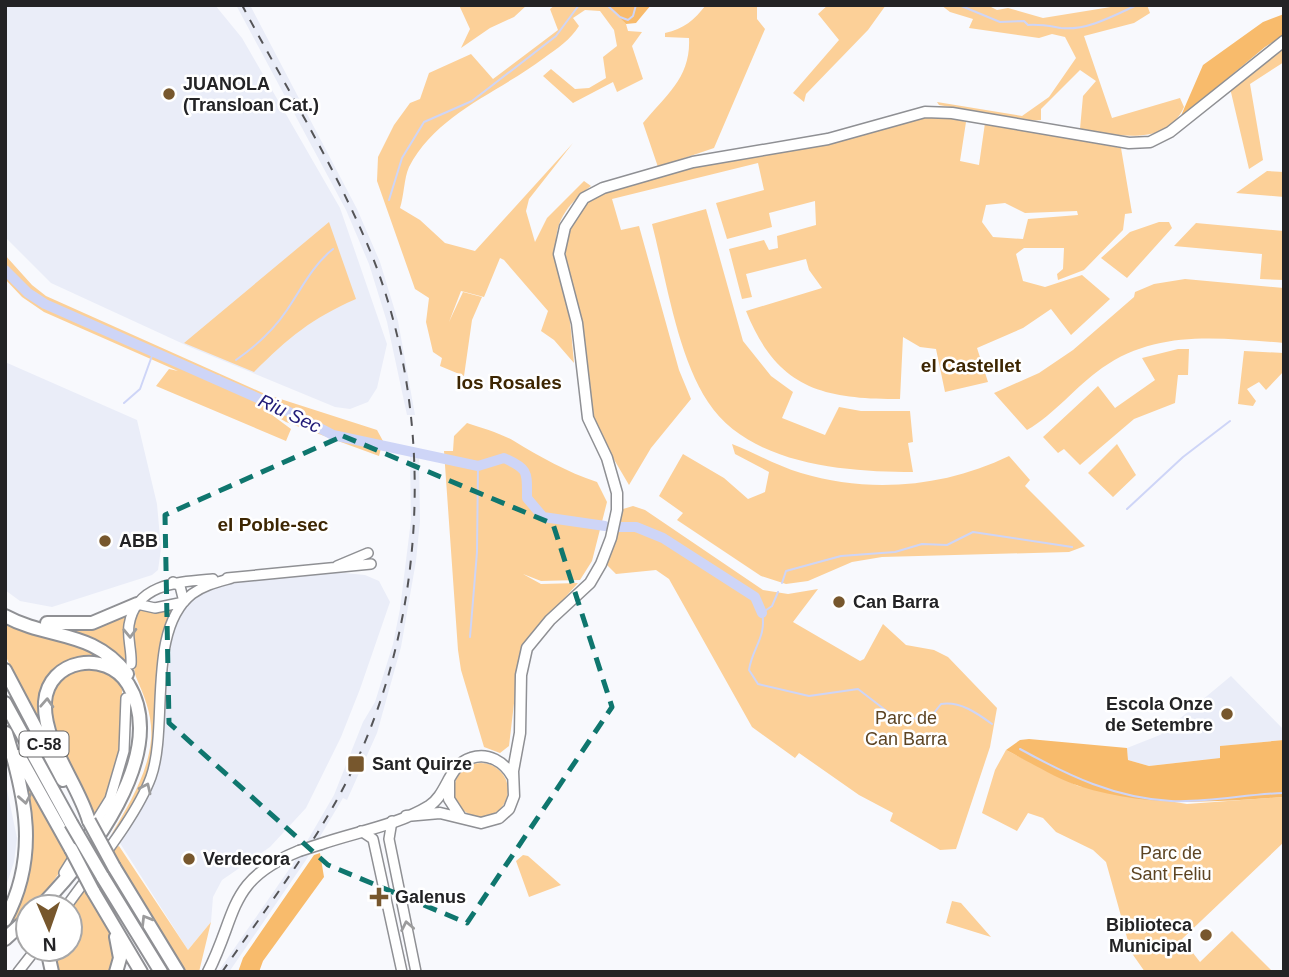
<svg xmlns="http://www.w3.org/2000/svg" width="1289" height="977" viewBox="0 0 1289 977" font-family="Helvetica,sans-serif">
<style>
.built{fill:#eaedf8}
.green{fill:#fcd098;fill-rule:evenodd}
.forest{fill:#f8bb6c}
.lines{fill:none;stroke-linecap:round;stroke-linejoin:round}
.stream{stroke:#ced5f7;stroke-width:2}
.river{stroke:#ced5f7;stroke-width:10}
.tertiary-casing{stroke:#8f9094;stroke-width:12}
.secondary-casing{stroke:#8f9094;stroke-width:13}
.motorway-casing{stroke:#8f9094;stroke-width:16}
.tertiary{stroke:#fff;stroke-width:9}
.secondary{stroke:#fff;stroke-width:10}
.motorway{stroke:#fff;stroke-width:12}
.rail{stroke:#545457;stroke-width:2;stroke-dasharray:9 9;stroke-linecap:butt}
.secondary-bridge-casing{stroke:#8f9094;stroke-width:13;stroke-linecap:butt}
.motorway-bridge-casing{stroke:#8f9094;stroke-width:16;stroke-linecap:butt}
.secondary-bridge{stroke:#fff;stroke-width:10}
.motorway-bridge{stroke:#fff;stroke-width:12}
.oneway{stroke:#9c9c9d}
.marked{fill:none;stroke:#0f766e;stroke-width:5;stroke-dasharray:14 9;stroke-linejoin:round}
.poi-dot{fill:#77572d;stroke:#fff;stroke-width:2.5}
.labels{text-anchor:middle;stroke-width:5;stroke-linejoin:round;paint-order:stroke}
.shield{fill:#fff;stroke:#656566;stroke-width:2}
.shield-label{font-size:16px;font-weight:bold;fill:#232325}
.poi-label{font-size:18px;font-weight:bold;fill:#232325;stroke:#fff;text-anchor:start}
.park-label{font-size:18px;fill:#5d4423;stroke:#fff}
.neighbourhood-label{font-size:19px;font-weight:bold;fill:#3d2602;stroke:#fff}
.water-label{font-size:19px;font-style:italic;fill:#211b77;stroke:#fff}
</style>
<rect width="100%" height="100%" fill="#f8f9fd"/>
<!-- built -->
<path class="built" d="M5,5h210l27,33 98,170 47,136 -10,44 -9,14 -18,7 -15,-2 -145,-60 -139,-64 -46,-46z
M236,5h14l107,204 23,53 18,59 17,94h-8l-20,-93 -18,-58 -23,-54z
M5,362l132,58 20,84 4,45 -3,21 -6,5 -100,32 -32,-6 -15,-11z
M410,456h9l1,65 -4,40 -15,86 -24,86 -30,67 -4,-2 -37,62 -77,112h-11l81,-117 35,-60 29,-73 12,-20 18,-58 7,-35 11,-89z
M335,572l30,3 14,6 11,21 -30,87 -19,48 -35,71 -36,39 -48,33 -9,17 -2,25 -23,28 -70,-110 41,-82 14,-132 16,-25 14,-11 33,-9z
M1231,676l53,54v10l-63,6v12l-72,8 -21,-6 -1,-12 33,-13z
M5,780l12,58 -3,24 -9,27z"/>
<!-- green -->
<path class="green" d="M459,5h68l-13,12 -24,11 -29,20 9,-19z
M555,5h51l20,19 2,7 14,1 -10,14 11,33 -26,13 -4,-10 -40,21 -30,-27 8,-7 24,20 14,-1 17,-10 -3,-21 14,-11 -3,-16 -14,-19 -15,-1 -12,8 6,8c-9,14 -21,22 -35,32 -46,35 -107,55 -135,109 -5,11 -5,29 -9,41l20,12 25,23 30,8 98,-108 -44,56 -3,12 9,31 12,-24 37,-37 7,5c-50,38 -35,66 -24,117 4,20 5,40 7,60l-20,-23 -13,-9 7,-20 -44,-51 -4,-2 -16,39 -23,-6 -12,31 14,-30 19,5 -10,23 -8,56 -24,-10 2,-8 -9,-6 -7,-30 3,-24 -14,-9 -38,-108 1,-24 16,-32 16,-22 10,-4 9,-26 42,-19 22,25 65,-49 -8,-21z
M706,5h51v14l8,10 -51,119 -56,19 -15,-44c24,-29 48,-46 46,-85l-24,-1v-4c19,-4 29,-13 41,-28z
M828,5h58l-18,25 -62,64 -2,8 -11,-9 46,-53 -21,-26z
M941,5h46l10,5 11,-2 35,10 80,-13h24l3,8 -16,10 -50,13 28,82 68,-20 4,9c-18,41 -70,28 -104,22l3,-33 13,-15 -16,-11 -39,39v11l-14,1 -88,-16 -2,-3 85,14 27,-19 27,-39 -11,-21 -13,-3 -13,4 -70,-10 4,-9 -23,-7z
M1284,47v15l-34,22 13,76 -14,9 -19,-81z
M924,116l24,1 18,5 -6,39 19,4 6,-42 136,25 11,65 -7,1 -2,16 -39,40 -26,10 -1,-6 6,-5 1,-21h-40l-8,6 7,27 22,6 37,-12 28,24 -39,36 -20,-26 -28,19 -46,20 11,34 -43,10 -9,-43 -16,-2 -17,-10 -3,62c-79,0 -123,-11 -154,-88l76,-23 -13,-18 -3,-11 -60,15 6,23 -10,2 -13,-50 35,-9 5,10 9,-2 -1,-12 39,-11 -1,-24 -46,12 3,14 -45,12 -11,-36 48,-13 -6,-27 -146,36 9,31 18,-4 40,144 12,29 -40,49 -22,37 -30,-51 -7,-19 -8,-72 -18,-83c-3,-25 8,-49 27,-65l116,-32 104,-16zM1005,203l20,10 52,-2 1,4 -50,4 -5,20 -30,-2 -11,-15 4,-17z
M1267,171l17,1v25l-48,-4z
M706,209l37,132 28,35 22,16 -11,26 43,17 14,-28 22,4h49l3,31 -5,1 5,29c-67,0 -164,-7 -205,-70 -31,-47 -42,-124 -56,-178z
M329,222l27,77c-44,19 -68,39 -102,73l-70,-29z
M1159,222h10l3,6 -45,50 -26,-20 29,-26z
M1196,223l88,8v49l-24,-1 2,-25 -88,-8z
M5,255l27,30 14,11 219,98 112,36 6,11 -4,15 -93,-34 -22,-13 27,20 -5,12 -130,-55 13,-17 9,2 -134,-59 -22,-15 -17,-18z
M1185,279l99,9v55c-64,-5 -127,-14 -182,25 -27,19 -47,46 -75,62l-33,-37 45,-20 34,-23 61,-53 1,-5 19,-8z
M1178,349h11l-1,26h-10l-3,28 -41,16 -54,46 -16,-16 -6,4 -15,-16 55,-51 17,22 40,-28 -13,-22z
M1244,351l40,2v18l-18,19 -7,-8 -12,7 9,12 -3,5 -15,-2z
M467,423c15,5 33,10 47,18 26,16 53,31 83,41l10,20 -15,59 -12,19 -39,1 -18,-7 18,10 37,-1 -49,55 -9,14 -11,94 -9,7 -16,-6 -23,-77 -3,-20 -14,-199h9l1,-15z
M732,444c23,9 45,22 69,29 69,21 144,14 208,-17l21,24 -5,6 60,60 -16,6 -187,5 -30,5 -44,19 -22,3 -25,-8 -84,-56 6,-7 -24,-17 24,-42 41,24 24,21 17,-7 4,-20 -34,-18z
M1117,444l19,31 -23,22 -25,-24z
M633,506l12,4 118,80 25,4 30,-5 -25,33 67,39 4,-2 19,-35 23,21 28,5 14,7 49,51 -7,39 -34,102 -16,1 -50,-29 3,-8 -34,-18 -60,-42 -4,5 -43,-31 -83,-148 -13,-9 -40,4 -9,-9 16,-56z
M138,607l37,2 -9,18 -16,144 -15,33 -24,31c17,-29 37,-61 40,-95 2,-24 -6,-42 -15,-63 -5,-14 -3,-55 2,-70z
M131,609l-5,53 -34,-24 -34,-10z
M5,621l70,19 44,28 -19,-8 -51,20 -2,60 -42,-85z
M103,668l20,17c-3,18 0,36 -1,55 -2,23 -12,60 -28,76 -18,-35 -55,-88 -40,-128 3,-7 13,-14 19,-19z
M1006,750l72,36 109,18 97,-7v45l-102,97 18,23 32,-31 41,41h-128l-14,-20 -25,-90 -13,-12 -37,-18 -13,-14 -15,-5 -11,18 -35,-18 13,-43z
M454 790a27 27 0 1 1 54 0a27 27 0 1 1-54 0Z
M25,779l44,80 -27,38 -37,36c1,-14 13,-27 18,-40 15,-36 10,-77 2,-114z
M119,846l69,104 23,-28 -12,50h-15l-73,-123z
M523,855l5,1 33,29 -32,12 -13,-36z
M85,886c12,25 39,59 26,86h-51l-6,-11 -1,-12h17v-39z
M952,901l9,2 30,34 -45,-14z"/>
<!-- forest -->
<path class="forest" d="M606,5h45l-15,18 -10,1z
M1284,14v21l-19,12 -85,71 23,-53 60,-43z
M1029,739l98,9 1,12 21,6 71,-8v-12l64,-6v57c-70,5 -136,11 -205,-11 -24,-8 -49,-24 -73,-36l14,-10z
M320,853l4,24 -61,84 -4,11h-21l5,-14 71,-103z"/>
<g class="lines">
<!-- stream -->
<path class="stream" d="M607,5l13,12 8,3 5,-4 3,-11
M959,5l41,17 24,-1 4,4c12,-1 21,1 33,3 26,3 54,-13 76,-23
M389,200l13,-42 22,-36 48,-21 84,-65 23,-31
M236,360c20,-14 37,-29 51,-50 15,-22 25,-44 46,-61
M214,379l5,-3
M124,403l16,-14 13,-36
M1127,509l56,-52 47,-36
M782,583l4,-12 55,-15 54,-4 27,-8 25,1 26,-13 99,15
M778,592l-6,14 -10,7c5,24 -10,35 -13,57l9,14 51,12 49,-7 39,30 33,-1 11,-14c19,-3 36,9 51,20
M470,637l7,-85 1,-86
M1020,749c49,27 95,49 151,52 38,2 75,-7 113,-8"/>
<!-- river -->
<path class="river" d="M5,270l23,23 17,11 242,107 46,24 145,31 26,-8c25,11 23,14 23,40l16,19 62,9
M618,527h18l27,11 92,59 7,16"/>
<!-- tertiary casing -->
<g class="tertiary-casing">
<path id="tertiary" d="M337,566l31,-13
M227,578l144,-14
M137,604l18,4 29,-6 -4,-16 -7,-4
M131,664c1,-13 -4,-26 -2,-39 7,-42 50,-43 84,-46
M392,821l-3,18 27,133
M361,831l12,8 29,133
M64,873l46,-74 14,-48 2,-53
M66,907c26,-37 70,-89 85,-130 18,-51 -5,-147 41,-183 12,-9 26,-12 40,-16
M18,972l18,-23"/>
</g>
<!-- secondary casing -->
<g class="secondary-casing">
<path id="secondary" d="M449,779v20l11,17
M406,816l34,-3 41,10 18,-5 10,-9 5,-13 -1,-25 7,-38 1,-58 6,-27 23,-28 40,-37 11,-19 10,-26 6,-28v-17l-10,-35 -19,-40 -11,-95 -18,-69 6,-27 19,-29 19,-10 90,-26 135,-23 97,-27 27,1 177,30 21,-1 20,-10 114,-91
M321,844c35,-12 77,-19 108,-38 19,-12 19,-41 42,-48 17,-6 33,4 41,18
M208,972c30,-59 19,-92 91,-121"/>
</g>
<!-- motorway casing -->
<g class="motorway-casing">
<path id="motorway" d="M5,616c44,24 87,13 122,58
M47,623h45l45,-19
M5,670l58,110
M5,703l66,120
M19,756l52,93
M114,867l64,105
M102,876l59,96
M93,891l48,81
M40,907c47,-48 131,-153 88,-223 -22,-35 -80,-25 -83,18 -2,41 33,81 44,119
M5,920c34,-63 21,-123 1,-187
M116,937l4,21 -4,14
M5,939l23,-21
M47,949l5,23"/>
</g>
<!-- tertiary -->
<use href="#tertiary" class="tertiary"/>
<!-- secondary -->
<use href="#secondary" class="secondary"/>
<!-- motorway -->
<use href="#motorway" class="motorway"/>
<!-- rail -->
<path class="rail" d="M222,972c40,-58 83,-114 117,-176 87,-159 100,-369 34,-538 -35,-87 -87,-170 -131,-253"/>
<!-- secondary-bridge casing -->
<g class="secondary-bridge-casing">
<path id="secondary-bridge" d="M299,851l22,-7"/>
</g>
<!-- motorway-bridge casing -->
<g class="motorway-bridge-casing">
<path id="motorway-bridge" d="M89,821l25,46
M71,823l31,53
M71,849l22,42"/>
</g>
<!-- secondary-bridge -->
<use href="#secondary-bridge" class="secondary-bridge"/>
<!-- motorway-bridge -->
<use href="#motorway-bridge" class="motorway-bridge"/>
</g>
<!-- one-way arrows -->
<defs><path id="oneway-chevron" d="M-2-3.5L2.5 0L-2 3.5" fill="none" stroke-width="1.6" stroke-linecap="round" stroke-linejoin="round" transform="scale(1.75)"/></defs>
<g class="oneway">
<use href="#oneway-chevron" transform="translate(130 633) rotate(88)"/>
<use href="#oneway-chevron" transform="translate(47 703) rotate(-87)"/>
<use href="#oneway-chevron" transform="translate(146 788) rotate(-65)"/>
<use href="#oneway-chevron" transform="translate(25 799) rotate(80)"/>
<use href="#oneway-chevron" transform="translate(146 920) rotate(-121)"/>
<use href="#oneway-chevron" transform="translate(407 926) rotate(-101)"/>
</g>
<!-- marked area -->
<path class="marked" d="M343,436l210,88 59,183 -145,216 -139,-58 -159,-142 -4,-208z"/>
<!-- markers -->
<g class="poi-dot">
<circle cx="169" cy="94" r="7"/>
<circle cx="105" cy="541" r="7"/>
<circle cx="839" cy="602" r="7"/>
<circle cx="1227" cy="714" r="7"/>
<rect x="347" y="755" width="18" height="18" rx="3.5"/>
<circle cx="189" cy="859" r="7"/>
<path d="M375.5 886.5h7v7h7v7h-7v7h-7v-7h-7v-7h7z"/>
<circle cx="1206" cy="935" r="7"/>
</g>
<g class="labels">
<!-- shield labels -->
<rect class="shield" x="19.5" y="731.5" width="49" height="25" rx="5"/>
<g class="shield-label">
<text x="44" y="750">C-58</text>
</g>
<!-- poi labels -->
<g class="poi-label">
<text x="183" y="90">JUANOLA<tspan x="183" dy="21">(Transloan Cat.)</tspan></text>
<text x="119" y="547">ABB</text>
<text x="853" y="608">Can Barra</text>
<text x="1213" y="710" text-anchor="end">Escola Onze<tspan x="1213" dy="21">de Setembre</tspan></text>
<text x="372" y="770">Sant Quirze</text>
<text x="203" y="865">Verdecora</text>
<text x="395" y="903">Galenus</text>
<text x="1192" y="931" text-anchor="end">Biblioteca<tspan x="1192" dy="21">Municipal</tspan></text>
</g>
<!-- park labels -->
<g class="park-label">
<text x="906" y="724">Parc de<tspan x="906" dy="21">Can Barra</tspan></text>
<text x="1171" y="859">Parc de<tspan x="1171" dy="21">Sant Feliu</tspan></text>
</g>
<!-- neighbourhood labels -->
<g class="neighbourhood-label">
<text x="971" y="372">el Castellet</text>
<text x="509" y="389">los Rosales</text>
<text x="273" y="531">el Poble-sec</text>
</g>
<!-- water labels -->
<g class="water-label">
<text transform="translate(290 413) rotate(25)" y="7">Riu Sec</text>
</g>
</g>
<!-- border -->
<rect width="1289" height="977" fill="none" stroke="#232325" stroke-width="14"/>
<!-- north arrow -->
<g transform="translate(49 928) rotate(178)"><circle r="33" fill="#ffffff" stroke="#a7a7a8" stroke-width="2"/>
<path d="M0-5L12 26L0 18L-12 26Z" fill="#77572d"/>
<text y="-10" font-size="19" font-weight="bold" text-anchor="middle" fill="#232325">N</text>
</g>
</svg>
